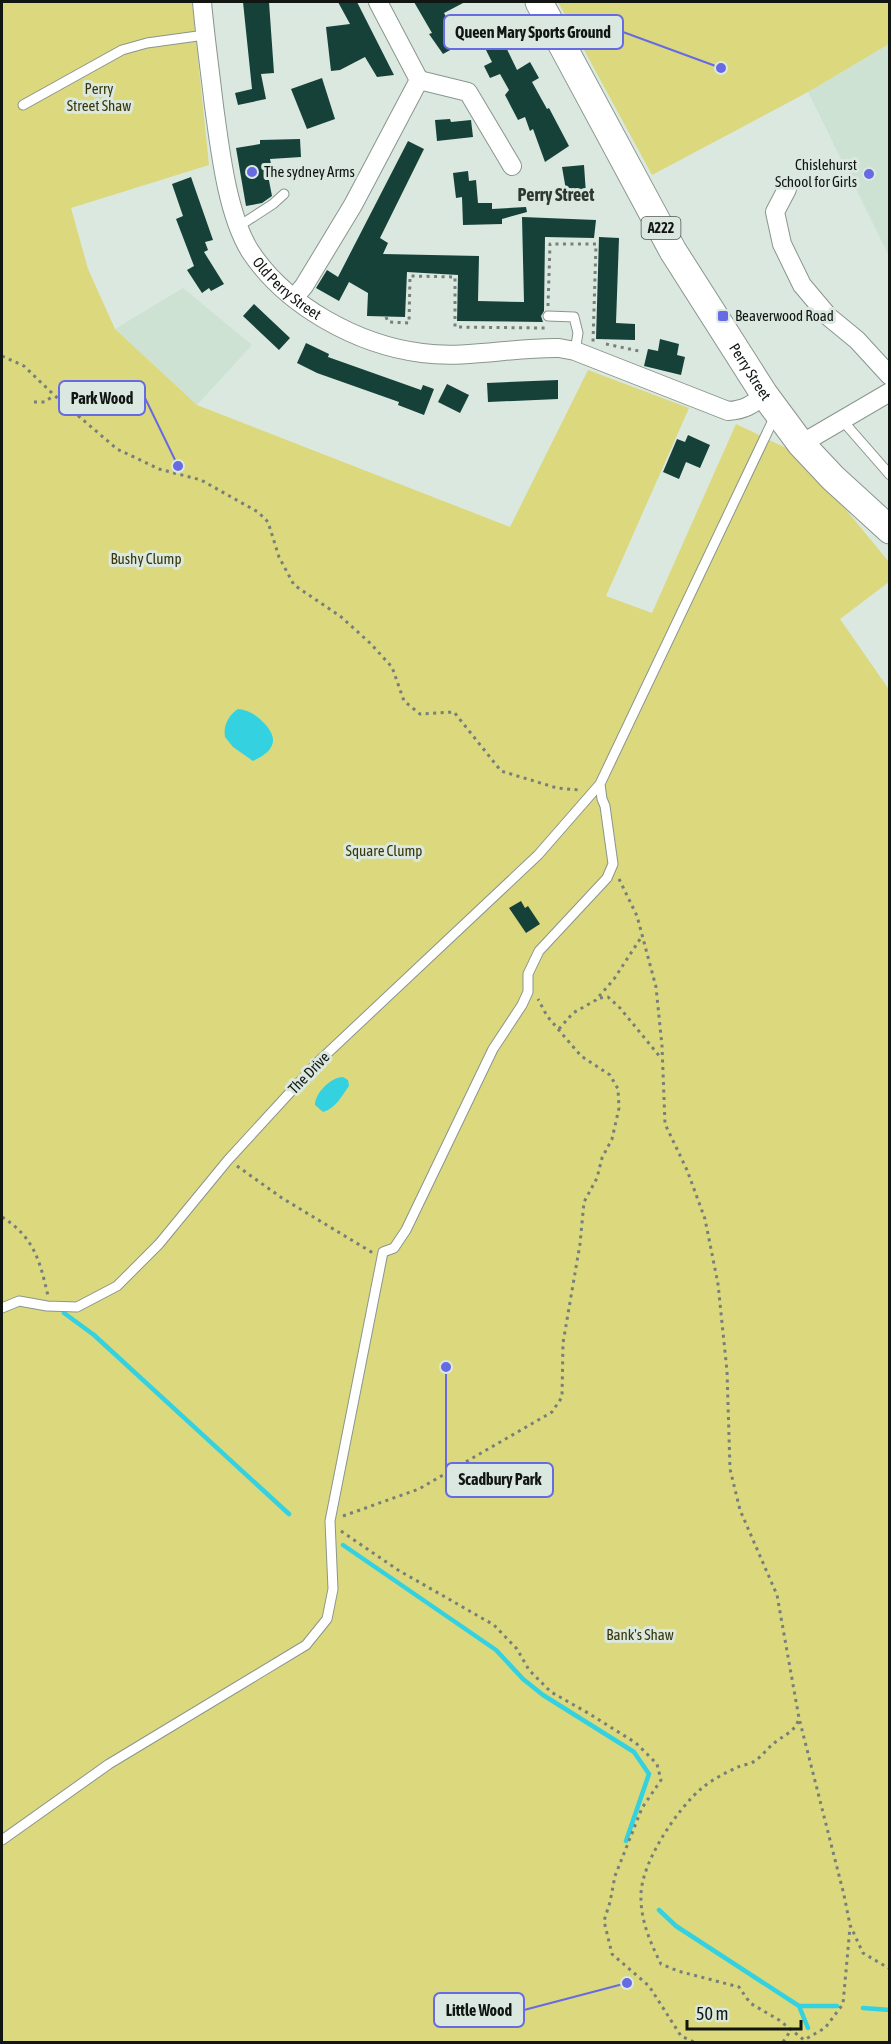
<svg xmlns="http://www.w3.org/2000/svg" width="891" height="2044" viewBox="0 0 891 2044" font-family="'Asap Condensed',sans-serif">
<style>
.built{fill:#cde2d3}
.green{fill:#dcd87d}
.water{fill:#34d1e0}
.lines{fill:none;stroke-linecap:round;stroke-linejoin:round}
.stream{stroke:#34d1e0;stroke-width:4.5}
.building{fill:#154139}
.service-casing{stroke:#89968d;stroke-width:11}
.minor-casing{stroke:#89968d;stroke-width:20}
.primary-casing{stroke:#89968d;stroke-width:29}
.path{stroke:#767f79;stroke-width:3;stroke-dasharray:3 4.5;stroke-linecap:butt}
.service{stroke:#fff;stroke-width:9}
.minor{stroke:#fff;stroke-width:18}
.primary{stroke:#fff;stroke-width:27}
.poi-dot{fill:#666ae3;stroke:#dbe8df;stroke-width:2}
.labels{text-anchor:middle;stroke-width:6;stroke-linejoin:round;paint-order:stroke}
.shield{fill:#dbe8df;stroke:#4e5550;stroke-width:1.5}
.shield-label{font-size:14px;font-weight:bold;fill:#111613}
.park-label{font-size:15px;fill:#39360a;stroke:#dbe8df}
.poi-label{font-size:15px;fill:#111613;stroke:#dbe8df;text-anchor:start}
.street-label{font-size:15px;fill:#111613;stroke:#dbe8df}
.quarter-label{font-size:18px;font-weight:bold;fill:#2d3831;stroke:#dbe8df}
.leader{fill:none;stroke:#666ae3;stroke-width:2}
.callout-dot{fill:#666ae3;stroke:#dbe8df;stroke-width:2}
.callout{fill:#dbe8df;stroke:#666ae3;stroke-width:2}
.callout-label{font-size:16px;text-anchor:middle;font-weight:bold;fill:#111613}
</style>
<rect width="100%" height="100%" fill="#dbe8df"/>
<!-- built -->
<path class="built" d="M889,44v212l-81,-164z
M183,288l69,57 -55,60 -82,-76z"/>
<!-- green -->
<path class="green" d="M2,2h190l17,163 -138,43 17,61 27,60 82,76 313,122 78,-157 101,38 -83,188 46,17 84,-189 65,31 88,107v20l-49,37 50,72 -1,1351h-887z
M558,2h331v42l-81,48 -156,83z"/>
<!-- water -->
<path class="water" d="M238,709c10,1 19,6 25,13 18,18 10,30 -10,39l-20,-14 -8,-10c-2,-12 4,-22 13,-28z
M343,1077l5,3 1,6c-7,10 -14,23 -26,26l-8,-7c0,-12 16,-28 28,-28z"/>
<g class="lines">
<!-- stream -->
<path class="stream" d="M64,1313l30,22 195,179
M343,1545l153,105 27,29 20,16 91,57 15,22 -23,67
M659,1910l17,16 123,80 9,22
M799,2006h38
M863,2008l27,2"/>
</g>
<!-- building -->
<path class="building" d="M243,2h26l5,71 -13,1 5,25 -28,6 -3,-12 17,-4z
M338,2h19l37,73 -17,2 -12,-20 -25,13 -9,1 -5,-44 24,-3z
M414,2h51l-21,11 11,20 6,1v10l-18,10 -14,-20 3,-1z
M503,41l14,29 13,-8 9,16 -7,4 15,27 2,-1 20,38 -24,16 -12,-33 -3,2 -5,-14 -7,3 -13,-25 4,-5 -9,-16 -10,4 -6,-12 8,-4 -6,-12z
M322,78l13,41 -28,10 -16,-40z
M450,119l1,3 20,-2 2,17 -36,4 -2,-21z
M300,139l1,18 -31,2 1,5 -5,1 6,31 -10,7 -16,3 -10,-58 24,-4v-4z
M408,141l16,8 -44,89 8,5 -5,11 96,2 -1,45 46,1 -2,-85 74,3 -2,18 -49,-1 -1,74 -3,5 2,6 -86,-1 1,-46 -51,-3 -2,45 -38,-1 1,-23 -19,-11 -10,19 -23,-13 11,-18 11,7z
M584,165l2,29 -14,4 -6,-8 -4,-23z
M468,171l1,10 7,-1 2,23h14v6l34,-2 1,5 -25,7v5l-39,1 -1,-28 -6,1 -3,-25z
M191,177l22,63 -8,2 3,8 -4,2 20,32 -13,7 -2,-3 -7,5 -15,-23 7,-4 -18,-47 7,-3 -11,-32z
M599,237l20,1 -3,85 19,1v16l-39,-1z
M254,304l36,34 -11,12 -36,-34z
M660,339l19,5 -2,11 8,2 -4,18 -37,-9 4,-17 10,2z
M306,343l23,11 -1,3 93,33 2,-5 11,4 -10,26 -26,-10 1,-3 -82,-29 -20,-10z
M558,380v19l-70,3 -1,-19z
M447,384l22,11 -9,18 -22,-11z
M688,435l22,10 -10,23 -14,-6 -7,17 -16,-7 14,-33 8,3z
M521,901l4,7 3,-2 12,18 -14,9 -17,-25z"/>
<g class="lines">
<!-- service casing -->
<g class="service-casing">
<path id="service" d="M23,105l99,-55 25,-7 58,-8
M239,226l34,-22 11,-10
M548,316l26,1 4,16 -3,18
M842,420l48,55
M2,1308l17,-7 28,5 30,1 40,-21 42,-42 69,-84 90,-98 220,-207 62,-71 175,-368
M2,1840l107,-76 197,-119 21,-26 6,-30 -3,-68 53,-269 11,-4 12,-18 87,-181 29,-44 6,-13v-18l11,-23 68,-73 6,-14 -8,-58 -3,-7 -2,-15"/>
</g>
<!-- minor casing -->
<g class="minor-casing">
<g id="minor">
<path id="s1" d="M202,2c3,34 8,69 12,104 6,43 13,108 36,145 36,55 108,94 172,102 45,6 92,-6 137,-5l16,3 153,60c16,-1 25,-6 36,-17"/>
<path d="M419,80l49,12 44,74"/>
<path d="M787,189l-12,23 7,32 20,41 27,32 28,23 33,36"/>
<path d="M294,298l10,-12 49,-81 66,-125 -41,-78"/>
<path d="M801,444l89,-52"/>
</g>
</g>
<!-- primary casing -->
<g class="primary-casing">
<g id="primary">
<path id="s2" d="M539,2l134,249 91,143 37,50 32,34 57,52"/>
</g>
</g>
<!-- path -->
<path class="path" d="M548,306l2,-62h46l-3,98
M386,317l2,5 21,1 1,-47 45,1v50l90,1
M606,344l33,7
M2,356l22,10 30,29 63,54 42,20 42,11 57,32 10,10 11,35 15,28 46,31 30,27 22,24 12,34 16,13 34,-2 47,59 56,17 22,2
M34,402h11l9,-7
M619,879l18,37 19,71 6,59 3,78 22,46 18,49 13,65 9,87 3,98 10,41 37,85 22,123 45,177 6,30 13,28 27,16
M600,998l8,-1 12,11 41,50
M559,1029l14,-16 23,-13 18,-21 28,-43
M237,1166l45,32 91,55
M2,1217c32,20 38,44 46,79
M343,1516l76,-27 133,-77 10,-15 1,-54 17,-99 4,-42 13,-24 5,-20 10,-19 7,-31 -1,-19 -8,-14 -29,-19 -34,-40 -9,-17
M341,1531l57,39 96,55 23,24 12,21 22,22 37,21 48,30 21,21 4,16 -19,28 -27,68 -5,26 -6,19 8,33 37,32 32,50 13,6
M798,1721c-3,11 -18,16 -26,24 -6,5 -11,12 -17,16 -5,3 -12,4 -17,6 -12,5 -26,13 -36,21 -24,20 -60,73 -61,106 -1,25 9,48 20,70l17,7 61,16 11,16 29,17 25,20 21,-12 18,-24 7,-77
M783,2042l8,-12"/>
<!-- service -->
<use href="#service" class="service"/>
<!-- minor -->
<use href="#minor" class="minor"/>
<!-- primary -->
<use href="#primary" class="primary"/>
</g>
<!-- markers -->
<g class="poi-dot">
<circle cx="252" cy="172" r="6"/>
<circle cx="869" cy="174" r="6"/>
<rect x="717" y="310" width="12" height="12" rx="3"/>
</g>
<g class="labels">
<!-- shield labels -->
<rect class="shield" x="641.5" y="217" width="39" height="22" rx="4.5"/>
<g class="shield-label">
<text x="661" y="233">A222</text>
</g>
<!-- park labels -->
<g class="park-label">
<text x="99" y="94">Perry<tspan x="99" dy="17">Street Shaw</tspan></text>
<text x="146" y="564">Bushy Clump</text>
<text x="384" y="856">Square Clump</text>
<text x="640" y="1640">Bank's Shaw</text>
</g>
<!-- poi labels -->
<g class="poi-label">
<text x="857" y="170" text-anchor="end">Chislehurst<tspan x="857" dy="17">School for Girls</tspan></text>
<text x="264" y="177">The sydney Arms</text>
<text x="735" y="321">Beaverwood Road</text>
</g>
<!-- street labels -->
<g class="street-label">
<text dy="5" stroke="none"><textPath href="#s1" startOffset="308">Old Perry Street</textPath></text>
<text dy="5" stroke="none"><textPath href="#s2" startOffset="426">Perry Street</textPath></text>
<text transform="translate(309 1073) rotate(-46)" y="5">The Drive</text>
</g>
<!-- quarter labels -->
<g class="quarter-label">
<text x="556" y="201">Perry Street</text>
</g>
</g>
<!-- callouts -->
<path class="leader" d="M721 68L623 32M178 466L145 398M446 1367L446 1480M627 1983L524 2010"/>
<g class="callout-dot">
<circle cx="721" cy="68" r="6"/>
<circle cx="178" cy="466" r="6"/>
<circle cx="446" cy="1367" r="6"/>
<circle cx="627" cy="1983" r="6"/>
</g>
<g class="callout">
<rect x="444" y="15" width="179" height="34" rx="6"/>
<rect x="59" y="381" width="86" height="34" rx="6"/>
<rect x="446" y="1463" width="107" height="34" rx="6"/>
<rect x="434" y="1993" width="90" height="34" rx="6"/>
</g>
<g class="callout-label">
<text x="533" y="38">Queen Mary Sports Ground</text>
<text x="102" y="404">Park Wood</text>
<text x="500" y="1485">Scadbury Park</text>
<text x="479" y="2016">Little Wood</text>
</g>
<!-- border -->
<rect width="891" height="2044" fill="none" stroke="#111613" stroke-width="6"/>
<!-- scale -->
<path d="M687 2020v9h114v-9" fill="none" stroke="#111613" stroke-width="3"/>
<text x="696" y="2020" font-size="18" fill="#111613" stroke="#dbe8df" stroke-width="4.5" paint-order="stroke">50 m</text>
</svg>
